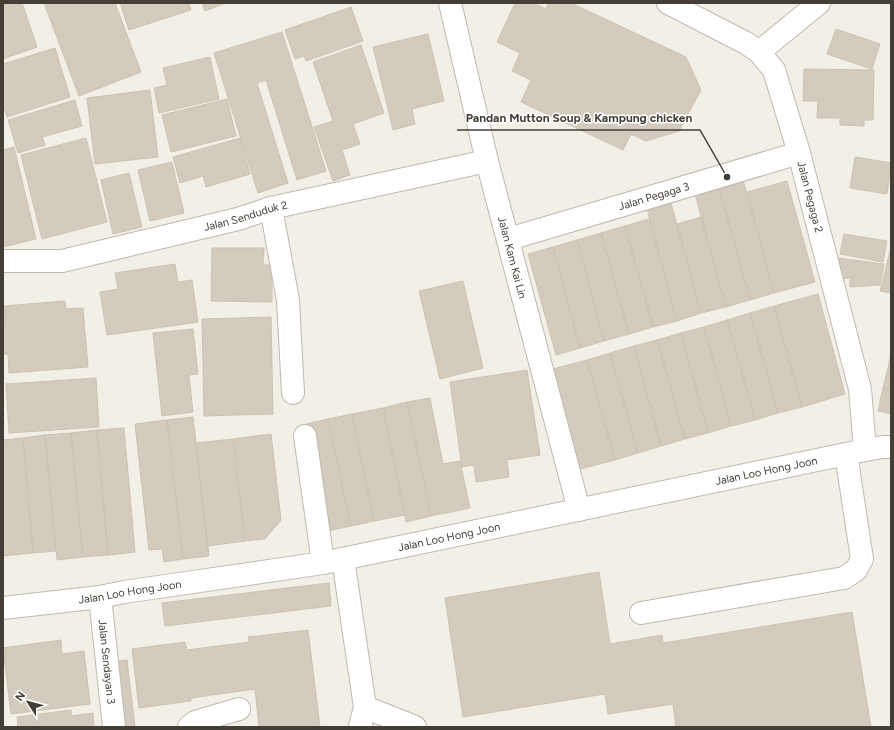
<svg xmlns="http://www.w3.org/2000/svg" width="894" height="730" viewBox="0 0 894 730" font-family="Figtree,sans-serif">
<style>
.building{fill:#d3cbbd;stroke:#cdc2b1}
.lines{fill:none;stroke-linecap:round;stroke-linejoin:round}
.minor-casing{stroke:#c0b9ad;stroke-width:24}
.minor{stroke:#fff;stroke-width:22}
.labels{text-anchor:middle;stroke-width:3;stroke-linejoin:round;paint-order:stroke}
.street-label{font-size:11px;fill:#443f36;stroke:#fff}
.leader{fill:none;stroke:#443f36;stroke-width:1.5}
.callout-dot{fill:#443f36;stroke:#fff;stroke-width:1.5}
.callout-label{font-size:12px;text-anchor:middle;font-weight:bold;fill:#443f36;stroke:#fff;stroke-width:3;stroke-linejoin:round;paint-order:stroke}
</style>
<rect width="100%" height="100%" fill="#f2efe7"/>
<!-- building -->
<path class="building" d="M3,3h19l15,44 -34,12z
M44,3h71l26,69 -62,24z
M120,3h69l2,7 -62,20z
M202,3h24l-21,8z
M515,3h18l13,6 2,-6h23l115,54 15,33 -22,41 -33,10 -15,-7 -8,16 -102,-48 10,-22 -19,-9 8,-18 -23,-11z
M351,7l12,34 -57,20 -2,-5 -9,3 -10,-29z
M836,29l44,15 -8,25 -45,-15z
M282,32l44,139 -29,9 -31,-100 -9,3 31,100 -30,10 -44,-140z
M428,34l16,67 -32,8 3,15 -22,6 -20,-83z
M361,45l23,68 -31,11 7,20 -18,6 8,25 -17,6 -19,-54 19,-6 -20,-59z
M55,48l15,49 -63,20 -4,-13v-40z
M210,57l9,42 -60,14 -5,-25 13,-3 -4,-17z
M804,69l70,1 -1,50h-9v6l-24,-1v-7h-23l1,-17h-15z
M150,90l8,67 -63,7 -8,-66z
M227,99l9,37 -65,16 -9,-37z
M75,100l7,26 -40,11 3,8 -27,8 -10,-33z
M86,138l21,84 -65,17 -21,-84z
M240,138l10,36 -44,13 -3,-11 -23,7 -7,-26z
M14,147l22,92 -33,8v-97z
M855,157l36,6 -4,31 -37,-6z
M172,162l12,51 -34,8 -12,-51z
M129,173l13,54 -29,7 -12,-54z
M743,180l31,113 -24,7 -31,-113z
M787,181l28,101 -41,11 -27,-101z
M719,187l31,113 -24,7 -31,-113z
M671,203l30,110 -24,8 -30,-112z
M701,217l25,90 -25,6 -24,-89z
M649,219l28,102 -24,6 -28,-101z
M625,226l28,101 -24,7 -28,-101z
M601,233l28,101 -25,7 -27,-101z
M844,234l43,7 -4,21 -43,-8z
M577,240l27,101 -24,7 -27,-101z
M553,247l27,101 -24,7 -28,-101z
M891,247v46l-11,-2z
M212,248h52l-1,17h9v37l-61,-1z
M838,258l46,6 -4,21 -30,2v-9l-11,1z
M175,264l3,18 14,-2 6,42 -91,13 -7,-43 18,-3 -3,-16z
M463,281l20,87 -43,11 -21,-88z
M818,294l27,100 -43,13 -28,-101z
M65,301l1,8 17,-1 5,59 -79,6 -1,-19h-5v-33h2l-1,-15z
M774,306l28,101 -24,6 -28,-100z
M750,313l28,100 -23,7 -28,-100z
M271,317l2,97 -69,2 -2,-97z
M727,320l28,100 -24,6 -27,-99z
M704,327l27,99 -23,7 -27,-100z
M193,329l5,45 -9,1 4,37 -31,4 -9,-83z
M681,333l27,100 -23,6 -28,-99z
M657,340l28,99 -24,7 -27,-100z
M634,346l27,100 -23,7 -28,-100z
M610,353l28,100 -23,7 -28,-100z
M891,353v16l-3,-1z
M587,360l28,100 -38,10 -28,-100z
M888,368l3,1v21l-8,-2z
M527,370l13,85 -33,5 2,17 -33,5 -2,-17 -12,2 -12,-85z
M96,378l3,49 -90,6 -3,-49z
M883,388l8,2v24l-13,-3z
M430,398l13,66 17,-3 10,47 -39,8 -24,-114z
M407,402l24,114 -25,6 -23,-114z
M383,408l22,107 -31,6 -22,-107z
M352,414l22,107 -23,5 -23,-107z
M193,417l16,139 -26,3 -16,-139z
M328,419l23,107 -23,5 -22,-107z
M167,420l16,139 -19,3 -2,-13 -13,1 -14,-126z
M124,428l11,124 -27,3 -11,-125z
M97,430l11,125 -25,2 -12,-124z
M71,433l12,124 -26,3 -12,-125z
M271,434l10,86 -16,19 -20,2 -12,-102z
M45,435l11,116 -23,2 -10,-115z
M23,438l10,115 -30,3v-116z
M233,439l12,102 -38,5 -11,-103z
M599,572l11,72 52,-9 1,8 189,-31 19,115h-195l-3,-23 -65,10 -3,-20 -142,23 -18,-119z
M329,583l2,23 -166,20 -3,-23z
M308,630l12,97h-61l-4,-38 -64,9v3l-52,7 -7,-59 53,-7 2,8 62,-8 -1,-5z
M61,640l1,14 22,-3 6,53 -79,10 -8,-66z
M127,660l8,67h-15l-7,-65z
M71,710l1,6 21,-3 1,14h-76l-1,-10z"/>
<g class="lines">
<!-- minor casing -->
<g class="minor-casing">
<g id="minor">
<path id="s1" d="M450,3l37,158 92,349"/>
<path id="s2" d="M668,3l78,40 13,9 15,18 25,83 61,236 5,61"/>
<path d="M759,52l60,-49"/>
<path d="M271,208l17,92 5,93"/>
<path id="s3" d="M509,239l290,-86"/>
<path id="s4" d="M3,261h59l176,-42 33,-11 216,-47"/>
<path d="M305,436l18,127"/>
<path d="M343,559l22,148 -5,20"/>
<path id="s5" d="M100,597l14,130"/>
<path id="s6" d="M3,608l97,-11 24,-5 199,-29 542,-113 18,-3h8"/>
<path d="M641,613l203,-35 12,-8 6,-11 -16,-105"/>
<path d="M365,707l50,20"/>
<path d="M189,727l6,-5 44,-13"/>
</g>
</g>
<!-- minor -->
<use href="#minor" class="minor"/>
</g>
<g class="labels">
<!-- street labels -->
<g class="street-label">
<text dy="4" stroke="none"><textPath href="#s3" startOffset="151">Jalan Pegaga 3</textPath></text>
<text dy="4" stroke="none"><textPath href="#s2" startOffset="259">Jalan Pegaga 2</textPath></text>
<text dy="4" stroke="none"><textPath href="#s4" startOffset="248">Jalan Senduduk 2</textPath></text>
<text dy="4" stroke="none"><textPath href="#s1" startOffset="262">Jalan Kam Kai Lin</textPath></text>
<text dy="4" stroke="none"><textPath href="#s6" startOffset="776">Jalan Loo Hong Joon</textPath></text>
<text dy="4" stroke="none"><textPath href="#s6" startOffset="452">Jalan Loo Hong Joon</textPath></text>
<text dy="4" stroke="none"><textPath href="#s6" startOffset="128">Jalan Loo Hong Joon</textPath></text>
<text dy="4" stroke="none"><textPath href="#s5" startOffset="65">Jalan Sendayan 3</textPath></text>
</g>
</g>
<!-- callouts -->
<path class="leader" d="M727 177L700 130H457"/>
<circle class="callout-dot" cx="727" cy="177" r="4"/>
<g class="callout-label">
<text x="579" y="122">Pandan Mutton Soup &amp; Kampung chicken</text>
</g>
<!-- border -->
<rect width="894" height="730" fill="none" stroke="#443f36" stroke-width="8"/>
<!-- north arrow -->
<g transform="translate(28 702) rotate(306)" stroke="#ffffff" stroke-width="3" paint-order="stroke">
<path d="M0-3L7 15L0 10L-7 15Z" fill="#443f36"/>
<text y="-6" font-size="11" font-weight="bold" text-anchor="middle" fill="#443f36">N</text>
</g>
</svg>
